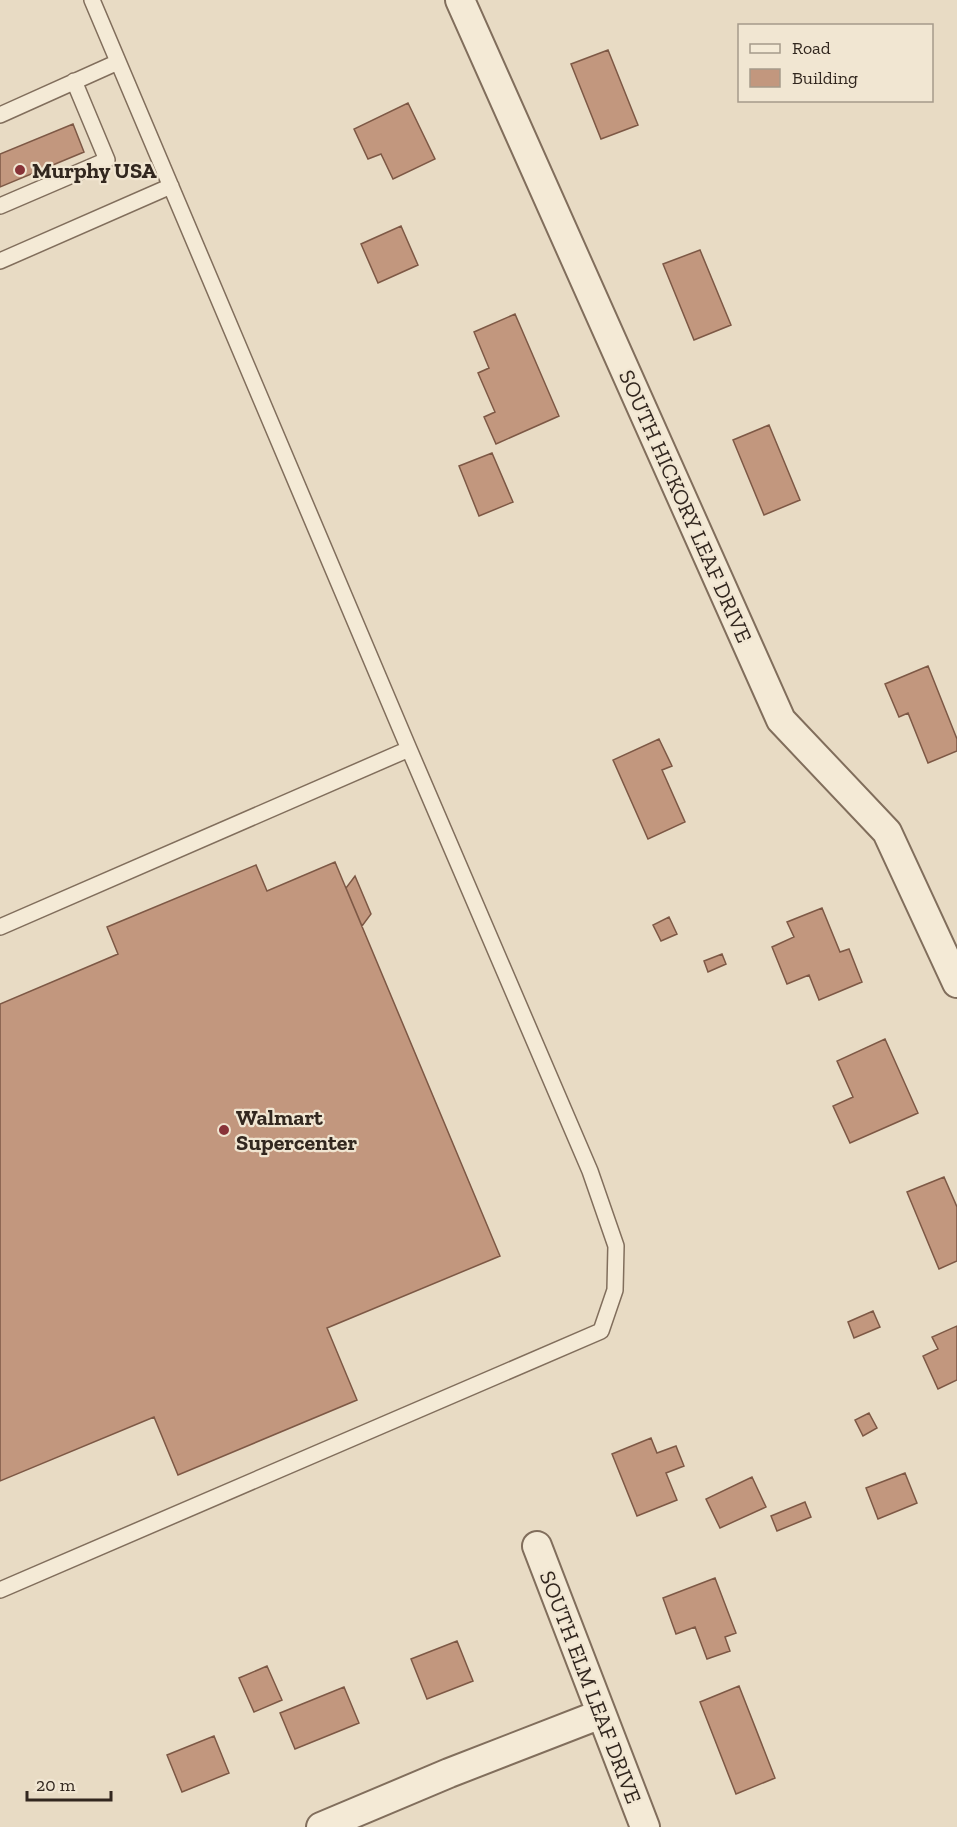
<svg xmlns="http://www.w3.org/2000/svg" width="957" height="1827" viewBox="0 0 957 1827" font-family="'Zilla Slab',serif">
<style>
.building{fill:#c2977e;stroke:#7d5845;stroke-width:1.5}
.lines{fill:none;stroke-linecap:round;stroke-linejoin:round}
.service-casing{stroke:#816e5c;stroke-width:18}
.minor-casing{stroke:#816e5c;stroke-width:32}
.service{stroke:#f4ead6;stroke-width:15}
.minor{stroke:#f4ead6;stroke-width:28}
.poi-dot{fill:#883338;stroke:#f1e6d2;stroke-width:2}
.labels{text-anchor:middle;stroke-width:4.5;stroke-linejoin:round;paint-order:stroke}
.poi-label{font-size:22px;font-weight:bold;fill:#32271f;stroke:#f1e6d2;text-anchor:start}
.street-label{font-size:22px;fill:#32271f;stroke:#f1e6d2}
</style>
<rect width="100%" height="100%" fill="#e8dbc4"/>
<!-- building -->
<path class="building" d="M608,50l30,75 -37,14 -30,-75z
M408,103l27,56 -42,20 -12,-25 -13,5 -14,-30z
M73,124l11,28 -84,35v-33z
M401,226l17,39 -40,18 -17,-39z
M700,250l31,75 -37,15 -31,-76z
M515,314l44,102 -63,28 -12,-27 11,-5 -17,-39 11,-5 -15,-36z
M769,425l31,75 -36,15 -31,-75z
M492,453l21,49 -34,14 -20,-50z
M928,666l29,73v12l-29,12 -20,-50 -9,4 -14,-33z
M659,739l13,27 -10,4 23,52 -37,17 -35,-79z
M335,862l165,394 -173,72 30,72 -179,75 -24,-58 -154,64v-477l118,-50 -11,-27 149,-62 11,26z
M355,876l16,38 -9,12 -16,-38z
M822,908l18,44 9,-3 13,33 -43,18 -10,-25 -22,9 -15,-37 22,-10 -7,-15z
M669,917l8,17 -16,7 -8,-16z
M722,954l4,10 -18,8 -4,-11z
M885,1039l33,74 -68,30 -17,-37 20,-9 -16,-36z
M944,1177l13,30v54l-18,8 -32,-77z
M873,1311l7,16 -26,11 -6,-16z
M957,1326v54l-19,9 -15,-33 15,-7 -6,-12z
M869,1413l8,15 -14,8 -8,-16z
M651,1438l6,15 19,-7 8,20 -18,7 11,27 -40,16 -25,-62z
M905,1473l12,30 -39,16 -12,-31z
M752,1477l14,30 -46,21 -14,-29z
M805,1502l6,15 -34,14 -6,-15z
M715,1578l21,55 -11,4 5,14 -23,8 -12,-32 -19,7 -13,-36z
M457,1641l16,40 -46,18 -16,-40z
M267,1666l15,34 -28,12 -15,-34z
M739,1686l36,92 -39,16 -36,-92z
M344,1687l15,36 -64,26 -15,-36z
M214,1736l15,37 -47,19 -15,-37z"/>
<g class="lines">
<!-- service casing -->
<g class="service-casing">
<path id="service" d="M0,115l118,-53
M0,206l107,-46 -33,-79
M0,261l171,-75
M0,927l409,-178
M0,1590l601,-259 14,-41 1,-44 -26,-75 -181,-422 -317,-749"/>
</g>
<!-- minor casing -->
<g class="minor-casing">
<path id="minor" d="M460,0l321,720 106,112 70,151
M537,1546l108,281
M321,1827l128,-54 152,-59"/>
</g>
<!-- service -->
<use href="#service" class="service"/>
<!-- minor -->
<use href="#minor" class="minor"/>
</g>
<!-- markers -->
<g class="poi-dot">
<circle cx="20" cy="170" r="6"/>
<circle cx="224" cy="1130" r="6"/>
</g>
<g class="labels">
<!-- poi labels -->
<g class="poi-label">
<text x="32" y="178">Murphy USA</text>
<text x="236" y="1125">Walmart<tspan x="236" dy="25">Supercenter</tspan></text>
</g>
<!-- street labels -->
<g class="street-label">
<text transform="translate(686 506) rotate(66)" y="8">SOUTH HICKORY LEAF DRIVE</text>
<text transform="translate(591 1687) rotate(69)" y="8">SOUTH ELM LEAF DRIVE</text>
</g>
</g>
<!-- legend -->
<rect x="738" y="24" width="195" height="78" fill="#f1e6d2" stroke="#a59a8a" stroke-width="1.5"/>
<rect x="750" y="44" width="30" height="9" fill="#f4ead6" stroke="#a59a8a" stroke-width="1.5"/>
<text x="792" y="54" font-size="18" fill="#32271f">Road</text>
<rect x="750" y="69" width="30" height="18" fill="#c2977e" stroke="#a59a8a" stroke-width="1.5"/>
<text x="792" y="84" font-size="18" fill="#32271f">Building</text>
<!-- scale -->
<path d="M27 1791v9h84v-9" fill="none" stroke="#32271f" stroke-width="3"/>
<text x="36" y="1791" font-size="18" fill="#32271f" stroke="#f1e6d2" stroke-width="4.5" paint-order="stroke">20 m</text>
</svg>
